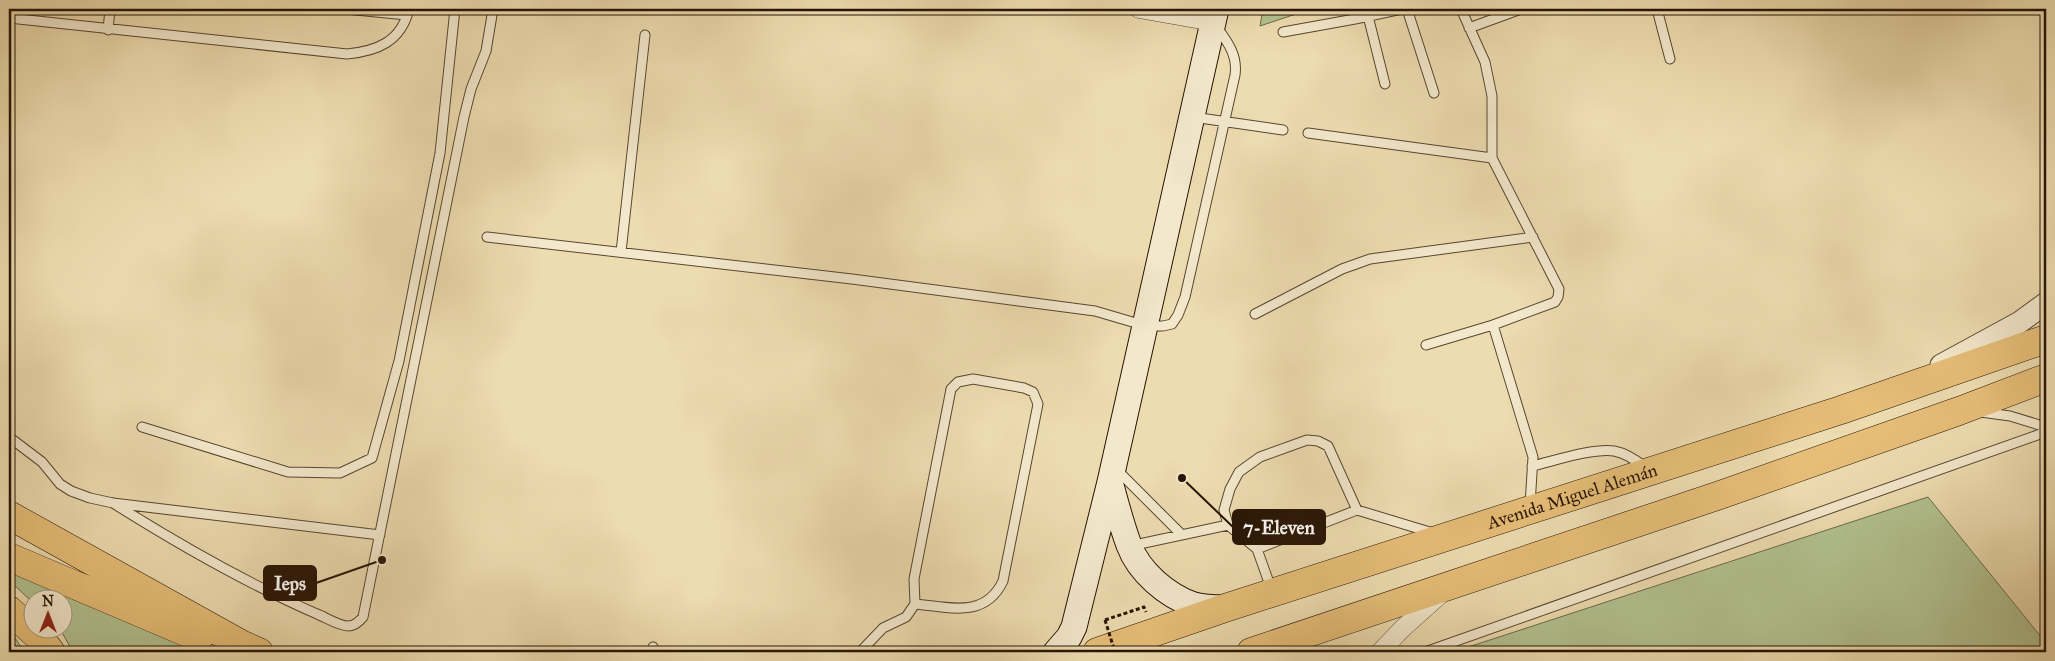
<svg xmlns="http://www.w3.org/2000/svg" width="2055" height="661" viewBox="0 0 2055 661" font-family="'IM FELL Great Primer',serif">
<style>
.green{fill:#b2c290;stroke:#6c6b4a}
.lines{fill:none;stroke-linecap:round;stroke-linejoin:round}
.service-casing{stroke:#584630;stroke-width:11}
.minor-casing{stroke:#584630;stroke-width:19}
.tertiary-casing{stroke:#584630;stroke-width:23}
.secondary-casing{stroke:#271405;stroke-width:27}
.trunk-casing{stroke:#271405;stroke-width:29}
.motorway-casing{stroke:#271405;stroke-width:29}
.path{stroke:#271405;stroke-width:3;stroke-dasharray:4 2.5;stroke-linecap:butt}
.service{stroke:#f3e8cc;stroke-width:9}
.minor{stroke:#f3e8cc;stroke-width:18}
.tertiary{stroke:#f3e8cc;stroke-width:21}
.secondary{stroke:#f3e8cc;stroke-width:25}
.trunk{stroke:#e6be78;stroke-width:28}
.motorway{stroke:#e6be78;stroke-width:28}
.path-bridge{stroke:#271405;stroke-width:3;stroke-dasharray:4 2.5;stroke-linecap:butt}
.labels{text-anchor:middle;stroke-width:4;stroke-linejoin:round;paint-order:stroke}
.street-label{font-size:18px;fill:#271405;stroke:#f3e8cc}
.leader{fill:none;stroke:#271405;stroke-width:2}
.callout-dot{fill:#271405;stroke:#f3e8cc;stroke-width:2}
.callout{fill:#271405;stroke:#271405;stroke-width:2}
.callout-label{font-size:19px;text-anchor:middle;font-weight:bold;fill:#fff}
</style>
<rect width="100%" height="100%" fill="#eddcb0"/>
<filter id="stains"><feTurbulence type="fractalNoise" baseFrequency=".004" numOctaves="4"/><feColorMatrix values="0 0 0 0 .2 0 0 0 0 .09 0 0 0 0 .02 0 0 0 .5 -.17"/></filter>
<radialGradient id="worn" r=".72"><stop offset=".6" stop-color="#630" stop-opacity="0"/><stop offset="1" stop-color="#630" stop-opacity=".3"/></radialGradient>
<!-- green -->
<path class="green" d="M1263,9h48l-51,17z
M1928,497l118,146v9h-593z
M9,569l203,83h-139l-13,-23 2,-1v-30h-30v4l-23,-22z
M9,632l5,4 10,16h-15z"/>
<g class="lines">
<!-- service casing -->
<g class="service-casing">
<path id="service" d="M345,9l62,6
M1407,9l27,84
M1461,9l24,53 7,34v62
M1657,9l13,50
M1368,16l17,68
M9,18l338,36c30,-3 54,-12 62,-45
M1469,28l52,-19
M108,30l2,-21
M1283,32l72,-13 47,-10
M1193,117l90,13
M1308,133l184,25 67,131 -1,8 -3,5 -62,23 40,132 -3,48
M487,237l365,42 243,32 51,15h17l9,-2 6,-9 7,-18 50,-222c3,-20 -8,-34 -19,-49
M621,252l24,-217
M1255,314l87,-45 28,-10 163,-22
M1426,345l67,-20
M1981,412l29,4 36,11
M142,427l146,45 52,1 32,-15 27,-97 41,-208 15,-144
M9,437l33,25 18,22 11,7 19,7 23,5 267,32
M1532,466c22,-5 60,-18 82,-15 11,2 22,9 31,16
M1116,469l66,66
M113,503c65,41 133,80 204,111 8,3 22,12 31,12 7,0 11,-4 15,-9l101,-500 7,-28 15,-38 7,-42
M1130,546l98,-21
M1257,549l100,-39 76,23
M1272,591l-15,-42 -29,-24 -4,-15 6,-21 9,-17 21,-15 47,-17 11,1 10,5 29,64
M652,652l1,-5
M860,652l23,-24 23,-11 9,-13 -1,-25 37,-190 7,-7 15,-3 51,9 9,4 5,12 -35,177c-18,38 -54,26 -88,23
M1425,652l621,-220"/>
</g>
<!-- minor casing -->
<g class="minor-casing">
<path id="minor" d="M1139,9l74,13
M1380,652l23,-24 38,-34"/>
</g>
<!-- tertiary casing -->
<g class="tertiary-casing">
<path id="tertiary" d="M1941,365l79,-43 26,-19"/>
</g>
<!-- secondary casing -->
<g class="secondary-casing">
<path id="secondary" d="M1110,482c6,21 11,42 19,63 10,27 38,51 65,60 10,3 21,3 31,3
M1056,652l13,-15 5,-10 36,-145 106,-473"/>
</g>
<!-- trunk casing -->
<g class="trunk-casing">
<g id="trunk">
<path id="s1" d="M1097,652l128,-44 616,-198 205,-71"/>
<path d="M1251,652l469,-157 239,-84 87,-33"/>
</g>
</g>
<!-- motorway casing -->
<g class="motorway-casing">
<path id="motorway" d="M9,515l232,129 18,8
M9,557l179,76 12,3
M9,610l29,26 13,16"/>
</g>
<!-- path -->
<path class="path" d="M1105,620l39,-13 2,5"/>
<!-- service -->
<use href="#service" class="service"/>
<!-- minor -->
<use href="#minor" class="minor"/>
<!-- tertiary -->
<use href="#tertiary" class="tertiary"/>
<!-- secondary -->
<use href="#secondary" class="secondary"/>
<!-- trunk -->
<use href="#trunk" class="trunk"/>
<!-- motorway -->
<use href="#motorway" class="motorway"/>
<!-- path-bridge -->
<path class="path-bridge" d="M1105,620l10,32"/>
</g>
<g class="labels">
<!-- street labels -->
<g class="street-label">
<text dy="6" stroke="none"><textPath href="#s1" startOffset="500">Avenida Miguel Alemán</textPath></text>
</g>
</g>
<!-- callouts -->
<path class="leader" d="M1182 478L1233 527M382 560L316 583"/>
<g class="callout-dot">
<circle cx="1182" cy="478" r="5"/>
<circle cx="382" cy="560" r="5"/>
</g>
<g class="callout">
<rect x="1233" y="510" width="92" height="34" rx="5"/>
<rect x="264" y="566" width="52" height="34" rx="5"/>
</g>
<g class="callout-label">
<text x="1279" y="534">7-Eleven</text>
<text x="290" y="590">Ieps</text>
</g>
<!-- margin -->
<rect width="2055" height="661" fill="none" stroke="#eddcb0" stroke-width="30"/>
<rect x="10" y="10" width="2035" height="641" fill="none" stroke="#271405" stroke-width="2.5"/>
<rect x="15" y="15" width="2025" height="631" fill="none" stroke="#271405"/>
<!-- north arrow -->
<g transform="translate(48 614)"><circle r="24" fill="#f3e8cc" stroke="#a1937c"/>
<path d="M0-4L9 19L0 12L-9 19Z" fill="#8f2418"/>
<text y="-8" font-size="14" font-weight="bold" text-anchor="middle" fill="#271405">N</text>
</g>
<rect width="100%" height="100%" filter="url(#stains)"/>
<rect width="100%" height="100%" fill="url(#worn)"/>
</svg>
